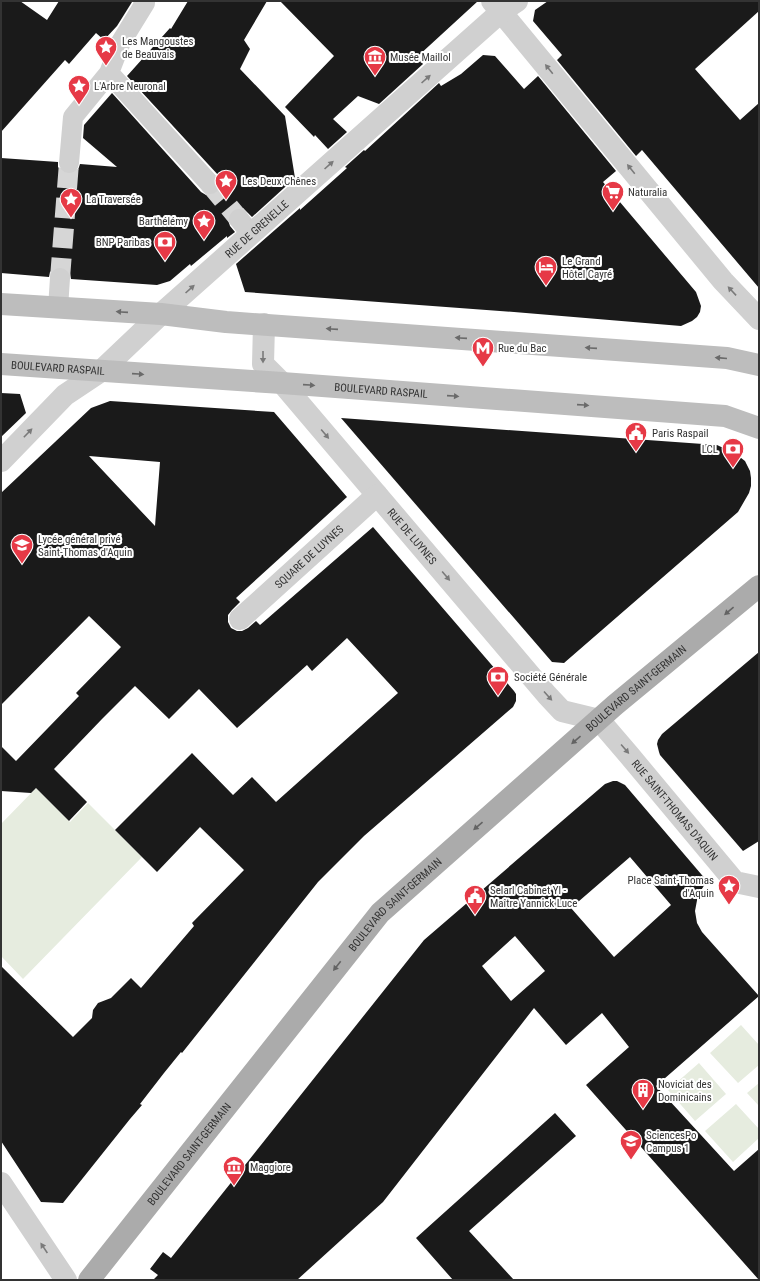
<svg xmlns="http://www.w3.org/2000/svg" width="760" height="1281" viewBox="0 0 760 1281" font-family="'Roboto Condensed',sans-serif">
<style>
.green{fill:#e6ecdf}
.building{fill:#1a1a1a;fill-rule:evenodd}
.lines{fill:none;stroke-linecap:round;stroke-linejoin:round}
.pedestrian-tunnel{stroke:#d6d6d6;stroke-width:20;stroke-dasharray:20 10;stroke-linecap:butt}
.pedestrian{stroke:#d0d0d0;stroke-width:20}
.minor{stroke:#d0d0d0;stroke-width:22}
.secondary{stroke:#bdbdbd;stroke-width:22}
.primary{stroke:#ababab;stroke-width:22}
.oneway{fill:#7a7a7a}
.oneway2{fill:#6a6a6a}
.oneway3{fill:#636363}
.labels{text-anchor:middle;stroke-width:4;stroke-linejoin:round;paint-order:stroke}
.poi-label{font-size:11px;fill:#333;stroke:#fff;text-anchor:start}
.street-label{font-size:11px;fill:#333;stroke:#fff}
</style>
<rect width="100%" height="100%" fill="#fff"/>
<!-- green -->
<path class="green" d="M36,788l34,34 18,-19 54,54 -119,122 -22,-23v-132z
M741,1025l18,20v20l-21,18 -28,-30z
M699,1063l27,31 -31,27 -27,-31z
M759,1083v23l-12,-13z
M736,1104l23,25v9l-26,24 -28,-31z"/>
<!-- building -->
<path class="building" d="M1,1h19l27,19 12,-19h73v1l-15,24 -13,14 -8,-7 -27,31 -4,-4 -64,72z
M188,1h79l-23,39 6,9 -10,20 45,47 10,62 -43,39 -9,-9h-5l-6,2 -4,4v6l2,6 5,6 -8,6v-2l-36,30 -1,-2 -20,17 -13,4 -86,-6 -1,-6 -4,-5 -5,-1 -6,1 -5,4 -1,5 -48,-4v-115l57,4v5l4,5 6,2 6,-1 4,-3 2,-6 37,3 -34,-29 1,-13 28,-32 89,99 5,3h6l6,-3 3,-4v-6l-2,-6 -92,-100 43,-48 1,1z
M280,1h198l-61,56 6,7 -44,40 -21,-8 -25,23 14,13 -19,17 -13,-14 -1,2 -29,-30 49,-51z
M548,1h211v10l-64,58 45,51 19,-17v185l-117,-138 -6,6 -79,-96 5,-5 -29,-34 2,-11z
M483,55l12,1 29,33 14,-13 78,95 -13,11 93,110 5,14 -1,6 -3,5 -5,4 -11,5 -167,-14 -269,-20 -9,-28 64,-56v2l47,-42 -2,-1 19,-17 1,1 74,-68 2,3 20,-12z
M1,393l19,1 6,19 -25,24z
M110,401l164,11 73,85 -111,101 4,4 -8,8 -4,5v7l3,6 6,3h5l6,-3 8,-7 4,4 113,-98 141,164 2,3v7l-3,6 -149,129 -46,46 -136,171 -1,-1 -17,21 -24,31 2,1 -12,14 -67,84 -22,-1 -40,-61v-175l72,71 19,-19 1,-8 5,-7 13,-5 20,-20 10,10 53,-62 -2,-3 52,-53 -44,-43 -43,45 -42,-42 77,-77 41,42 19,-18 24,25 122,-109 -51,-55 -35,33 -5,-6 -70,63 -38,-39 -30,30 -34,-33 -33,33 -48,50 33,33 -18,19 -33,-33 -5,5 -30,-2v-45l15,15 63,-65 -3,-3 45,-46 -32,-31 -88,89v-212l90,-85zM89,456l71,6 -5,64z
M341,418l376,27 19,9 9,7 5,10 1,7v8l-2,7 -11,19 -174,151 -12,-1z
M759,652v189l-16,10 -83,-96 -1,-3 -2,-8 1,-4 4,-6z
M613,781h4l8,4 82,96 -9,14 -3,16 2,12 5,9 57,64 -103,90 78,85 25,-22v131l-173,-195 43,-38 -27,-34 -36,32 -32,-37 -151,194 -86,78h-144l5,-5 -8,-6 13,-17 8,6 253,-318 181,-156zM630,857l41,48 -57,52 -43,-49zM515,936l30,35 -34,30 -29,-35z
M555,1113l21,23 -107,95 45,49h-61l-37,-42z"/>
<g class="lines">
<!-- pedestrian-tunnel -->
<path class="pedestrian-tunnel" d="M210,184l29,35
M60,278l9,-115"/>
<!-- pedestrian -->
<path class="pedestrian" d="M143,1l2,2 -24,39 -12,31 101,111
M69,163l4,-46 36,-44
M239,219l12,15
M58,308l2,-30"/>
<!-- minor -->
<g class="minor">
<path d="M492,1l231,280 36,38"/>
<path id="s1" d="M264,324l-1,40 19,19 265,312 15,16 37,9 30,35 106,127 24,5"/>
<path id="s2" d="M1,461l64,-66 36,-24 60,-57 341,-303 15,-10"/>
<path id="s3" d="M240,619l137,-124"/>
<path d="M1,1183l65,97"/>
</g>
<!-- secondary -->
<g class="secondary">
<path d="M1,304l160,10 65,8 501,36 32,7"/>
<path id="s4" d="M1,364l281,19 443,33 34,12"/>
</g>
<!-- primary -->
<path class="primary" id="s5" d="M89,1280l291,-367 235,-208 144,-119"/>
</g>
<!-- one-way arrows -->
<defs><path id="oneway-solid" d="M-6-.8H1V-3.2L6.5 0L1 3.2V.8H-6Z"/></defs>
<g class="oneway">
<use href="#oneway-solid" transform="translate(549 69) rotate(-129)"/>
<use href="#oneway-solid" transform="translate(426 79) rotate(-42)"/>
<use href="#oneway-solid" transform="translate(329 165) rotate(-42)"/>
<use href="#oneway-solid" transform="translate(631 169) rotate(-129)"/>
<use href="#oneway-solid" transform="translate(190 289) rotate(-42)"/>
<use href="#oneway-solid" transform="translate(732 291) rotate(-133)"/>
<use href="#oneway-solid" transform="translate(263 357) rotate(90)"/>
<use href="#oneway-solid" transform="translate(28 433) rotate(-46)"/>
<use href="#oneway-solid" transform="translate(325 434) rotate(50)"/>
<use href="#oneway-solid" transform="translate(446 576) rotate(50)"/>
<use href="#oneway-solid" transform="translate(548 696) rotate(48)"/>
<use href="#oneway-solid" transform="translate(625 749) rotate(49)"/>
<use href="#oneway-solid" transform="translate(44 1248) rotate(-124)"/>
</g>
<g class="oneway2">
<use href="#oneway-solid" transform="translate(122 312) rotate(-176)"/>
<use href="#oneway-solid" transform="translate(332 329) rotate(-176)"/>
<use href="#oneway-solid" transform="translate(461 338) rotate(-176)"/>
<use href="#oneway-solid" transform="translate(591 348) rotate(-176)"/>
<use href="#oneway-solid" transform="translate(721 358) rotate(-175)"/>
<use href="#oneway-solid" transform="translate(138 374) rotate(4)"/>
<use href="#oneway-solid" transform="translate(309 385) rotate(4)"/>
<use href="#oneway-solid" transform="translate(453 396) rotate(4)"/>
<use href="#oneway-solid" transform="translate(583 405) rotate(4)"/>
</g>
<g class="oneway3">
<use href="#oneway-solid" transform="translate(729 611) rotate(140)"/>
<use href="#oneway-solid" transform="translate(576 740) rotate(139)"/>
<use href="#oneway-solid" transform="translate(478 826) rotate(139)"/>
<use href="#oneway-solid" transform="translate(337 966) rotate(128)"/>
</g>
<!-- icons -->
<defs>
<g id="sight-pin" transform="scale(1.15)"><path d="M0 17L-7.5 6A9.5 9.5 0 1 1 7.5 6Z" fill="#e63946" stroke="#fff"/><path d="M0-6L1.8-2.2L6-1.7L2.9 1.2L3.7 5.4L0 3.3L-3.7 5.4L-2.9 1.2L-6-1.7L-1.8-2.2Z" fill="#fff"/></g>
<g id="museum-pin" transform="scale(1.15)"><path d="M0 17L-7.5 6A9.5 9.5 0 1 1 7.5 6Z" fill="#e63946" stroke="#fff"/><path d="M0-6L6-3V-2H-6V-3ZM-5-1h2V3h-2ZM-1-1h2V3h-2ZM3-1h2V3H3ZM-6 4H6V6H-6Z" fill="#fff"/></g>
<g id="supermarket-pin" transform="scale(1.15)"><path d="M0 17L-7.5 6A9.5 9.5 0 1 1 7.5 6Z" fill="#e63946" stroke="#fff"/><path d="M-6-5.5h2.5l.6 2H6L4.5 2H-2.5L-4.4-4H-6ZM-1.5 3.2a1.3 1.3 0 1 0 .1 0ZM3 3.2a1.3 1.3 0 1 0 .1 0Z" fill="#fff"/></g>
<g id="bank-pin" transform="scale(1.15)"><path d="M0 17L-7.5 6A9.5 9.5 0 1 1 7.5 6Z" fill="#e63946" stroke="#fff"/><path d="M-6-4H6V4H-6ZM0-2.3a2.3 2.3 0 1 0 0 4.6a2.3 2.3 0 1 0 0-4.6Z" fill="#fff"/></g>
<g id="hotel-pin" transform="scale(1.15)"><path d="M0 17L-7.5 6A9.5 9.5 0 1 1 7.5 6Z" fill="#e63946" stroke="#fff"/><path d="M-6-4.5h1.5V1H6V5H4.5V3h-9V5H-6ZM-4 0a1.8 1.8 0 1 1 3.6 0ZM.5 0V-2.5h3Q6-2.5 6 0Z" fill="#fff"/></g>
<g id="metro-pin" transform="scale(1.15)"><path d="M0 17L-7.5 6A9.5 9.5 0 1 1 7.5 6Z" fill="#e63946" stroke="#fff"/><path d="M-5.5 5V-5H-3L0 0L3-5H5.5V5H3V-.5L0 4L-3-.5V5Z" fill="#fff"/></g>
<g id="civic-pin" transform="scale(1.15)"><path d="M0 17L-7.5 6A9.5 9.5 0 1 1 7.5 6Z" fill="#e63946" stroke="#fff"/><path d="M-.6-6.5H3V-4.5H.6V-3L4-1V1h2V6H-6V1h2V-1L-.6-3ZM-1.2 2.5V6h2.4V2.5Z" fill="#fff"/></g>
<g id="school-pin" transform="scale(1.15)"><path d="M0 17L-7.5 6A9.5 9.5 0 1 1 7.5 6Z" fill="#e63946" stroke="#fff"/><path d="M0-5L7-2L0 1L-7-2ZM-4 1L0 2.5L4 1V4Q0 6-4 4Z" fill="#fff"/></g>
<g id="building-pin" transform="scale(1.15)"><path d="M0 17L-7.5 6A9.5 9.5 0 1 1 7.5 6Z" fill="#e63946" stroke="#fff"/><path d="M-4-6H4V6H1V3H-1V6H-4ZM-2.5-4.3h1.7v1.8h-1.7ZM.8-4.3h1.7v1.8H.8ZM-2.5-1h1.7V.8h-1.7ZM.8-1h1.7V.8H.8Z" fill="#fff"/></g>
<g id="university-pin" transform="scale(1.15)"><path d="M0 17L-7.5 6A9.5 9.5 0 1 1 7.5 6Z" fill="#e63946" stroke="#fff"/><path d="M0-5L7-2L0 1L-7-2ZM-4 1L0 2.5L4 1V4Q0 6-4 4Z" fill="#fff"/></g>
</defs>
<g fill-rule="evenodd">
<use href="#sight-pin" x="106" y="47"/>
<use href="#museum-pin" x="375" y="57"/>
<use href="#sight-pin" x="79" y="86"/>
<use href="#sight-pin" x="226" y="181"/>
<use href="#supermarket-pin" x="613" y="192"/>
<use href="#sight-pin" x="71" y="199"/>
<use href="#sight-pin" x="204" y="221"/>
<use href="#bank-pin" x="165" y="242"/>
<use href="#hotel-pin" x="546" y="267"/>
<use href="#metro-pin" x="483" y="348"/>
<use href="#civic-pin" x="636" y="433"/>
<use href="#bank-pin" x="733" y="449"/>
<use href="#school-pin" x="22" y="545"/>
<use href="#bank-pin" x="498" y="677"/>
<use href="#sight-pin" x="729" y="886"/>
<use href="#civic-pin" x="475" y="896"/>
<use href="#building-pin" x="643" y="1090"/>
<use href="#university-pin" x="631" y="1141"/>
<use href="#museum-pin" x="234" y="1167"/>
</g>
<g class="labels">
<!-- poi labels -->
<g class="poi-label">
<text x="122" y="45">Les Mangoustes<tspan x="122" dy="13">de Beauvais</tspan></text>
<text x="390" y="61">Musée Maillol</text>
<text x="94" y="90">L'Arbre Neuronal</text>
<text x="242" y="185">Les Deux Chênes</text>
<text x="628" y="196">Naturalia</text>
<text x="86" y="203">La Traversée</text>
<text x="188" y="225" text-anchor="end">Barthélémy</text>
<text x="150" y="246" text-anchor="end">BNP Paribas</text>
<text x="562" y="265">Le Grand<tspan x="562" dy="13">Hôtel Cayré</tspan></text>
<text x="498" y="352">Rue du Bac</text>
<text x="652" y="437">Paris Raspail</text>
<text x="718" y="453" text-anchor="end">LCL</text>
<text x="38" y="543">Lycée général privé<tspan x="38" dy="13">Saint-Thomas d'Aquin</tspan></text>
<text x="514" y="681">Société Générale</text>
<text x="714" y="884" text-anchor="end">Place Saint-Thomas<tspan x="714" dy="13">d'Aquin</tspan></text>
<text x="490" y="894">Selarl Cabinet Yl -<tspan x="490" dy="13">Maître Yannick Luce</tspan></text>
<text x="658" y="1088">Noviciat des<tspan x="658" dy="13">Dominicains</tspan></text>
<text x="646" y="1139">SciencesPo<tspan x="646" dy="13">Campus 1</tspan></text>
<text x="250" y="1171">Maggiore</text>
</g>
<!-- street labels -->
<g class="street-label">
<text dy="4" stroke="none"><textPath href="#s2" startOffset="346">RUE DE GRENELLE</textPath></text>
<text dy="4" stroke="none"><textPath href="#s4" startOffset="57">BOULEVARD RASPAIL</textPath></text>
<text dy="4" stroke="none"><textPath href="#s4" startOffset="381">BOULEVARD RASPAIL</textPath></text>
<text dy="4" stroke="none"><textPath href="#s1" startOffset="268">RUE DE LUYNES</textPath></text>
<text dy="4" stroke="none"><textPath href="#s3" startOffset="93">SQUARE DE LUYNES</textPath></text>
<text dy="4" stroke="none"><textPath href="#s5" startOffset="809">BOULEVARD SAINT-GERMAIN</textPath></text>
<text dy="4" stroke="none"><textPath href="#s1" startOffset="654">RUE SAINT-THOMAS D'AQUIN</textPath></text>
<text dy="4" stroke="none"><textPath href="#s5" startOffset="485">BOULEVARD SAINT-GERMAIN</textPath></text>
<text dy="4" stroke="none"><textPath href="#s5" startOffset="161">BOULEVARD SAINT-GERMAIN</textPath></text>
</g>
</g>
<!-- border -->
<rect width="760" height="1281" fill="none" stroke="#333333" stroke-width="4"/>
</svg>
